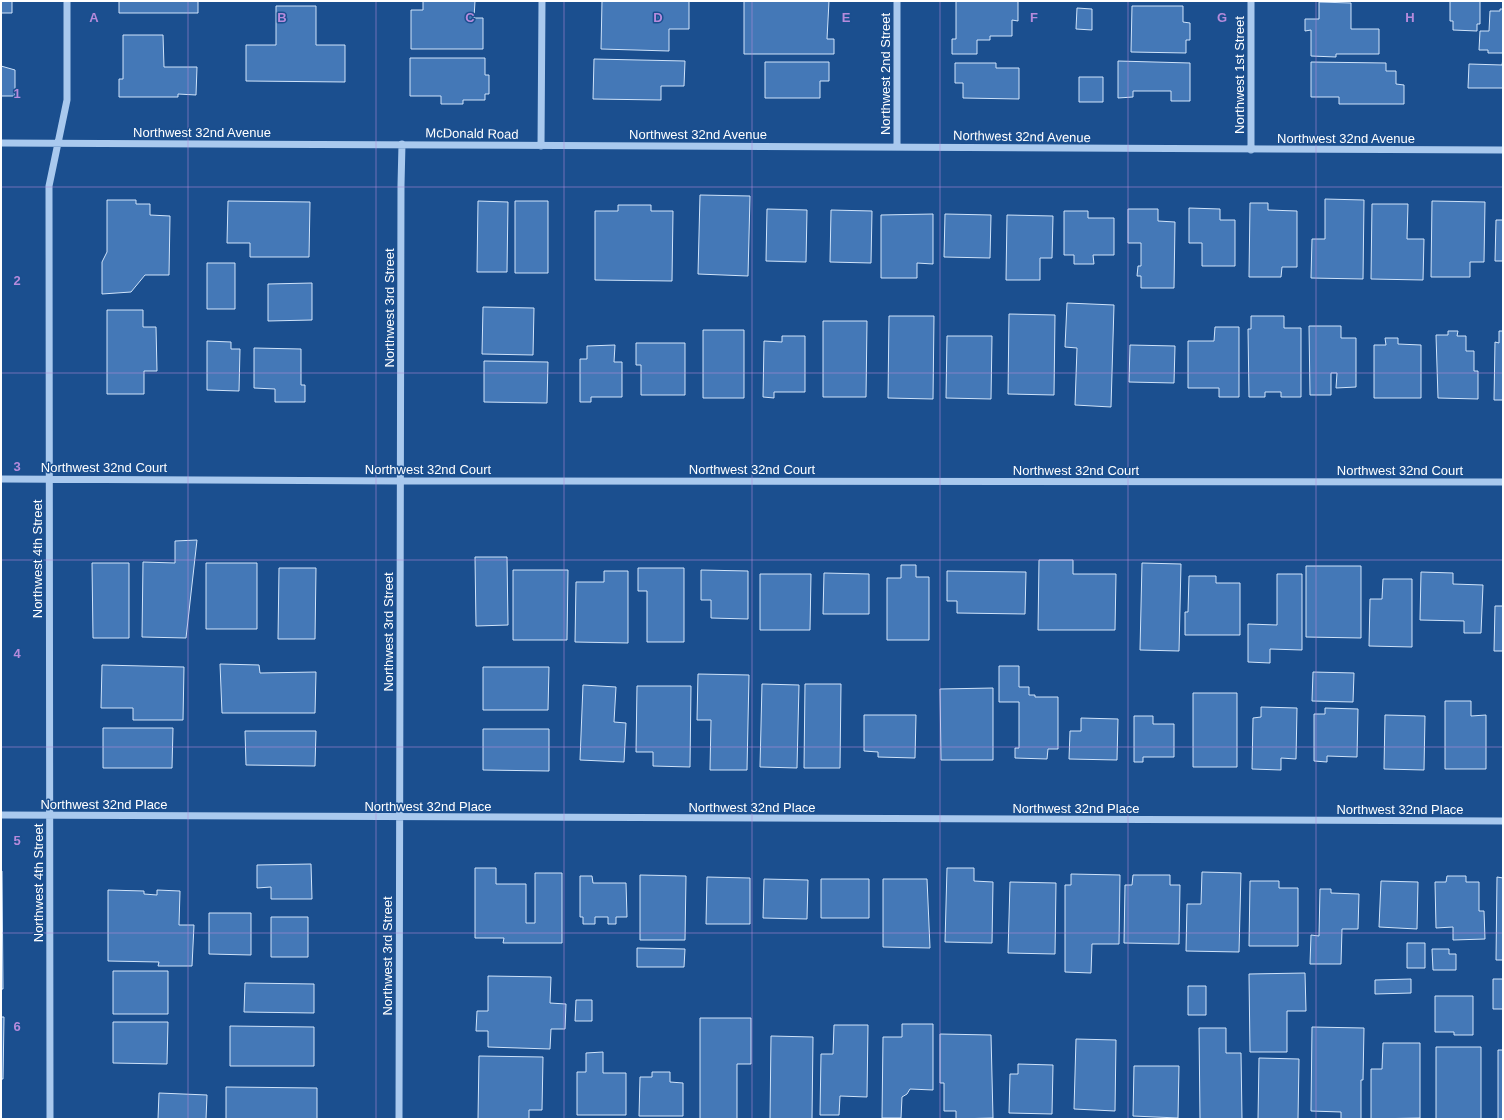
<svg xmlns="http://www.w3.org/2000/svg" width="1504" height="1120" viewBox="0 0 1504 1120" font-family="Helvetica,sans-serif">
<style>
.building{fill:#4478b7;stroke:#cfe3fa}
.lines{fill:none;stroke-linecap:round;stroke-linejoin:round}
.minor{stroke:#a9c9ee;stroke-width:7}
.grid{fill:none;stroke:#b68bdc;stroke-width:1;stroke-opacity:0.55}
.labels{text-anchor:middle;stroke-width:3;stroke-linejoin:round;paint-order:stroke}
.street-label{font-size:13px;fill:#fff;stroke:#1b4f8f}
.grid-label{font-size:13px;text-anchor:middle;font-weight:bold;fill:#b68bdc;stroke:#1b4f8f;stroke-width:3;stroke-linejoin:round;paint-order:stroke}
</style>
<rect width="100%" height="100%" fill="#1b4f8f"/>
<!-- building -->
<path class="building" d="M1,1h11v12h-11z
M119,1h79v12h-79z
M423,1h52l-1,17h9v31h-72v-39h12z
M602,1h87v28h-20v22l-68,-2z
M744,1h85l-2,38h7v15h-90z
M956,1h62v20l-6,-1v16h-22v4h-13v14h-25v-15h4z
M1450,1h30v23h-3v7l-24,-1v-9h-3z
M1319,2l32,1v26h28v25h-43v3l-25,-1v-26l-6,1v-12h14z
M276,6h40v39h29v37l-99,-1v-36h30z
M1132,6h51v16l7,1v17h-4v13l-55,-1z
M1077,8l15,1v21l-16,-1z
M1500,9h3v44h-15v-3h-9l1,-19h9l1,-20h10z
M123,35h40l1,32h33l-1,28 -18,-1v3h-59v-18h4z
M410,58h75v17h4v19h-4v6h-22v4h-22v-8h-31z
M594,59l91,2 -1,25h-23v14l-68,-1z
M1503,59v42v-13h-35l1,-24 33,1z
M1118,61l72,2v38h-19v-10h-38v6l-15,1z
M765,62h64v19h-9v17h-55z
M1311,62l75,1v8h10v13l8,1v19h-65v-7h-28z
M955,63h41v5h23v31l-56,-1v-15h-8z
M1,66l14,4v26h-14z
M1079,77h24v25h-24z
M700,195l50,1 -2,80 -50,-2z
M1325,199l39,1 -1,79 -52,-1 1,-39h13z
M107,200h29v4h14v11l20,1 -1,59h-24l-14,17 -29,2v-32l5,-10z
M228,201l82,1 -1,55h-59v-14h-23z
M478,201l30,1 -1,70h-30z
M515,201h33v72h-33z
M1432,201l53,1 -1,60h-14v15h-39z
M1250,203h18v7l29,1v56h-15l-1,10h-32z
M1372,204h36l-1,35h17l-1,41 -52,-1z
M618,205h33v6h22l-1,70 -77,-1v-69h23z
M1189,208l31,1v11h15v46h-33v-23h-13z
M767,209l40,1 -1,52 -40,-1z
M1128,209h30v12l17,1 -1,66h-33v-12h-4l1,-10h3v-23h-13z
M831,210l41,1 -1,52 -41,-1z
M1064,211h24v7h26v37h-21l1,9h-20v-9h-10z
M933,214v50l-16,-1v15h-36v-63z
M945,214l46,1 -1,43 -46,-1z
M1007,215l46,1 -1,42h-12v22h-34z
M1496,220h7v41h-8z
M207,263h28v46h-28z
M312,283v37l-44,1v-37z
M1067,303l47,2 -3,102 -36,-2 2,-57 -12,-1z
M483,307l51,1 -1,47 -51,-1z
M107,310h36v17h13l1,44h-13v23h-37z
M1009,314l46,1 -1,80 -46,-1z
M889,316h45l-1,83 -45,-1z
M1251,316h33v12h17v69h-20v-5h-16v5h-16l-1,-68h3z
M823,321h44l-1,76h-43z
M1309,326h32v12h15v49l-20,1 1,-15h-6v22h-21z
M1215,327h24v70h-20v-9h-31v-47h26z
M703,330h41v68h-41z
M1448,331h10l-1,5h9v15h8v20h4v28l-40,-1 -2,-63h12z
M1499,331h4v69h-9l1,-58 4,1z
M782,336h23v56h-31v6l-11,-1 1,-56 18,1z
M947,336h45l-1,63 -45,-1z
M1385,338h13v6l23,1v53h-47v-53h12z
M207,341l24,1v7h9l-1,42 -32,-1z
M636,343h49v52h-44v-30h-5z
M615,345l-1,17h8v35h-31v5h-11v-43h7v-13z
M1130,345l45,1 -1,37 -45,-1z
M254,348l47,1v36h4v17h-30v-13l-21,-1z
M484,361l64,1 -1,41 -63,-1z
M197,540l-11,98 -44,-1 1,-75 32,1v-22z
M475,557h32l1,68 -32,1z
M1039,560h34v14h43l-1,56h-77z
M92,563h37v75h-36z
M206,563h51v66h-51z
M1142,563l39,1 -2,87 -39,-1z
M901,565h15v12h13v63h-42v-62h14z
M1306,566h55v72l-55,-1z
M279,568h37l-1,71h-37z
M638,568h46v74h-37v-51h-9z
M513,570h55l-1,70h-54z
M701,570l47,1v48l-37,-1v-18h-10z
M604,571h24v72l-53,-1 1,-60h28z
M947,571l79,1 -1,42 -68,-1v-12h-10z
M1421,572l32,1v11l30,1 -2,48h-17v-12l-44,-1z
M824,573l45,1v40h-46z
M760,574h51l-1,56h-50z
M1277,574h25v76l-32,-1v14l-22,-1v-38l29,1z
M1189,576h27v7h24v52h-55v-23h3z
M1383,579h29v68l-43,-1 1,-47h12z
M1495,606h8v45h-9z
M220,664l39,1 1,8 56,-1 -1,41h-93z
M102,665l82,2 -1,53h-50v-12h-32z
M999,666h20v21h10v8h6v2h23v52h-10l-1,10 -32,-1v-10h4v-46h-20z
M483,667h66l-1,43h-65z
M1313,672l41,1 -1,29 -41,-1z
M698,674l51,1 -2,95h-37l1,-50h-14z
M762,684l37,1 -2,83 -37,-1z
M805,684h36l-1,84h-36z
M583,685l33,2 -2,35 12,1 -2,39 -44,-2z
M637,686h54l-1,81 -37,-1v-14h-17z
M993,688v72h-52l-1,-71z
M1193,693h44v74h-44z
M1445,701h26v15l15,-1v54h-41z
M1261,707l36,1 -1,51 -15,-1v12l-29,-1 1,-51 8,-1z
M1325,708l33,1 -1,48 -30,-1v6l-13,-1v-47h11z
M864,715h52l-1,43 -37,-1v-5l-14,-1z
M1385,715l40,1 -1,54 -40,-1z
M1134,716h19v8h21v33h-31v5h-9z
M1081,718l37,1 -1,41 -48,-1 1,-28h11z
M103,728h70l-1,40h-69z
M483,729h66v42l-66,-1z
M245,731h71l-1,35 -69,-1z
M311,864l1,35h-41v-12l-14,1v-23z
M475,868h21v16h30v39h9v-50h27v70h-59l1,-5h-29z
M947,868h27v13l19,1 -1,61 -47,-1z
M1,871h1l1,118h-2z
M1202,872l39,1 -2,79 -53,-1 1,-47h14z
M1071,874l49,1 -1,69h-27l-1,29 -26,-1v-87h6z
M640,875l46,1 -1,64h-45z
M1133,875h37v10h10l-1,59 -55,-1 1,-58h7z
M580,876h12l1,7h33l1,34h-11v7h-8v-7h-13v7h-12v-7h-3z
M1447,876h19v6h13v29h5l1,28 -32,1v-13l-17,1 -1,-46h11z
M707,877l43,1v46h-44z
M1497,877l6,1v82h-7z
M764,879l44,1 -1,39 -44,-1z
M821,879h48v39h-48z
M883,879h44l3,69 -47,-1z
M1250,881h29v7h19v58h-49z
M1381,881l37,1 -1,47 -38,-2z
M1010,882l46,1 -1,71 -47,-1z
M1320,889h11v4l28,1 -1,35h-16l-1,35h-31l1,-29 8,1z
M108,890l36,1v3l13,1v-5l23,1 -1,34h15l-2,41h-34l1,-4 -51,-1z
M209,913h42v42l-42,-1z
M271,917h37v40h-37z
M1407,943h18v25h-18z
M637,948l48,1 -1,18h-47z
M1432,949h17v5h7v16h-23z
M113,971h55v43h-55z
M1305,973l1,38h-19v41h-37l-1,-78z
M488,976l63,1 -1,26 16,1 -1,25h-14l-1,20 -62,-2v-16h-12l1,-20h11z
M1411,979v14l-36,1v-14z
M1493,979h10v30h-10z
M245,983l69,1v29l-70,-1z
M1188,986h18v29h-18z
M1435,996h38v39h-19v-3h-19z
M576,1000h16v21h-17z
M1,1017h3l-1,62h-2z
M700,1018h51v46h-14v55h-37z
M113,1022h55l-1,42 -54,-1z
M902,1024h31v66l-23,-1 -3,5 -5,3 -1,21h-19l1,-81h19z
M834,1025h34l-1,72 -27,-1 -1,19h-19l1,-61h12z
M230,1026l84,1v39h-84z
M1312,1027l52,1 -1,52h-2v39h-20v-7l-30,-1z
M1199,1028h27v25h15l1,66h-42z
M940,1034l51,1 2,83 -37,1v-8h-12v-28h-4z
M771,1036l42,1 -1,82h-42z
M1076,1039l40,1 -1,71 -41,-2z
M1383,1043h37v75l-49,1v-50h11z
M1436,1047h45v72h-45z
M1498,1050h5v69h-5z
M603,1052v21h23v42h-49v-43h9v-19z
M479,1056l64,1 -1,53h-13v9h-51z
M1259,1058l40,1 -1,60h-40z
M1018,1064l35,1 -1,49 -43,-1 1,-39h8z
M1134,1066h45l-1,52 -45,-2z
M652,1072h18v10l13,1v33h-44l1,-39h12z
M226,1087l91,1v31h-91z
M159,1093l48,2 -1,24h-48z"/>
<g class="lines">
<!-- minor -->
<path class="minor" d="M1,143l1502,7
M541,146l1,-145
M897,147v-146
M1251,150v-149
M1,479l399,2 1103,1
M1,815l1502,6
M50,1119l-1,-933 18,-86v-99
M399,1119l2,-934 1,-41"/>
</g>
<!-- grid -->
<path class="grid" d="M188,1v1118M376,1v1118M564,1v1118M752,1v1118M940,1v1118M1128,1v1118M1316,1v1118M1,187h1502M1,373h1502M1,560h1502M1,747h1502M1,933h1502"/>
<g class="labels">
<!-- street labels -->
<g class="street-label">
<text transform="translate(885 74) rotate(-90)" y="5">Northwest 2nd Street</text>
<text transform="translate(1239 75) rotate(-90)" y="5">Northwest 1st Street</text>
<text x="202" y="137">Northwest 32nd Avenue</text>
<text transform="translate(472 133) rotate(1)" y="5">McDonald Road</text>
<text x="698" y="139">Northwest 32nd Avenue</text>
<text transform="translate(1022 136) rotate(1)" y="5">Northwest 32nd Avenue</text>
<text x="1346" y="143">Northwest 32nd Avenue</text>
<text transform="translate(389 308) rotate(-90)" y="5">Northwest 3rd Street</text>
<text x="104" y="472">Northwest 32nd Court</text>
<text x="428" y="474">Northwest 32nd Court</text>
<text x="752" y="474">Northwest 32nd Court</text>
<text x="1076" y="475">Northwest 32nd Court</text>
<text x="1400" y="475">Northwest 32nd Court</text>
<text transform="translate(37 559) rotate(-90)" y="5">Northwest 4th Street</text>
<text transform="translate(388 632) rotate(-90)" y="5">Northwest 3rd Street</text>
<text x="104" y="809">Northwest 32nd Place</text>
<text x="428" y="811">Northwest 32nd Place</text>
<text x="752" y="812">Northwest 32nd Place</text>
<text x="1076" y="813">Northwest 32nd Place</text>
<text x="1400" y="814">Northwest 32nd Place</text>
<text transform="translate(38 883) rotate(-90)" y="5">Northwest 4th Street</text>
<text transform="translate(387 956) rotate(-90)" y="5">Northwest 3rd Street</text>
</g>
</g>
<g class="grid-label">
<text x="94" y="22">A</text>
<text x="282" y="22">B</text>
<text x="470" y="22">C</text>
<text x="658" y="22">D</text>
<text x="846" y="22">E</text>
<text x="1034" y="22">F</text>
<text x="1222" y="22">G</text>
<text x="1410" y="22">H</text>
<text x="17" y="98">1</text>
<text x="17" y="285">2</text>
<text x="17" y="471">3</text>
<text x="17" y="658">4</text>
<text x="17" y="845">5</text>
<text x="17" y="1031">6</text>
</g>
<!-- border -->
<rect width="1504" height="1120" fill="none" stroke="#ffffff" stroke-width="4"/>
</svg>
